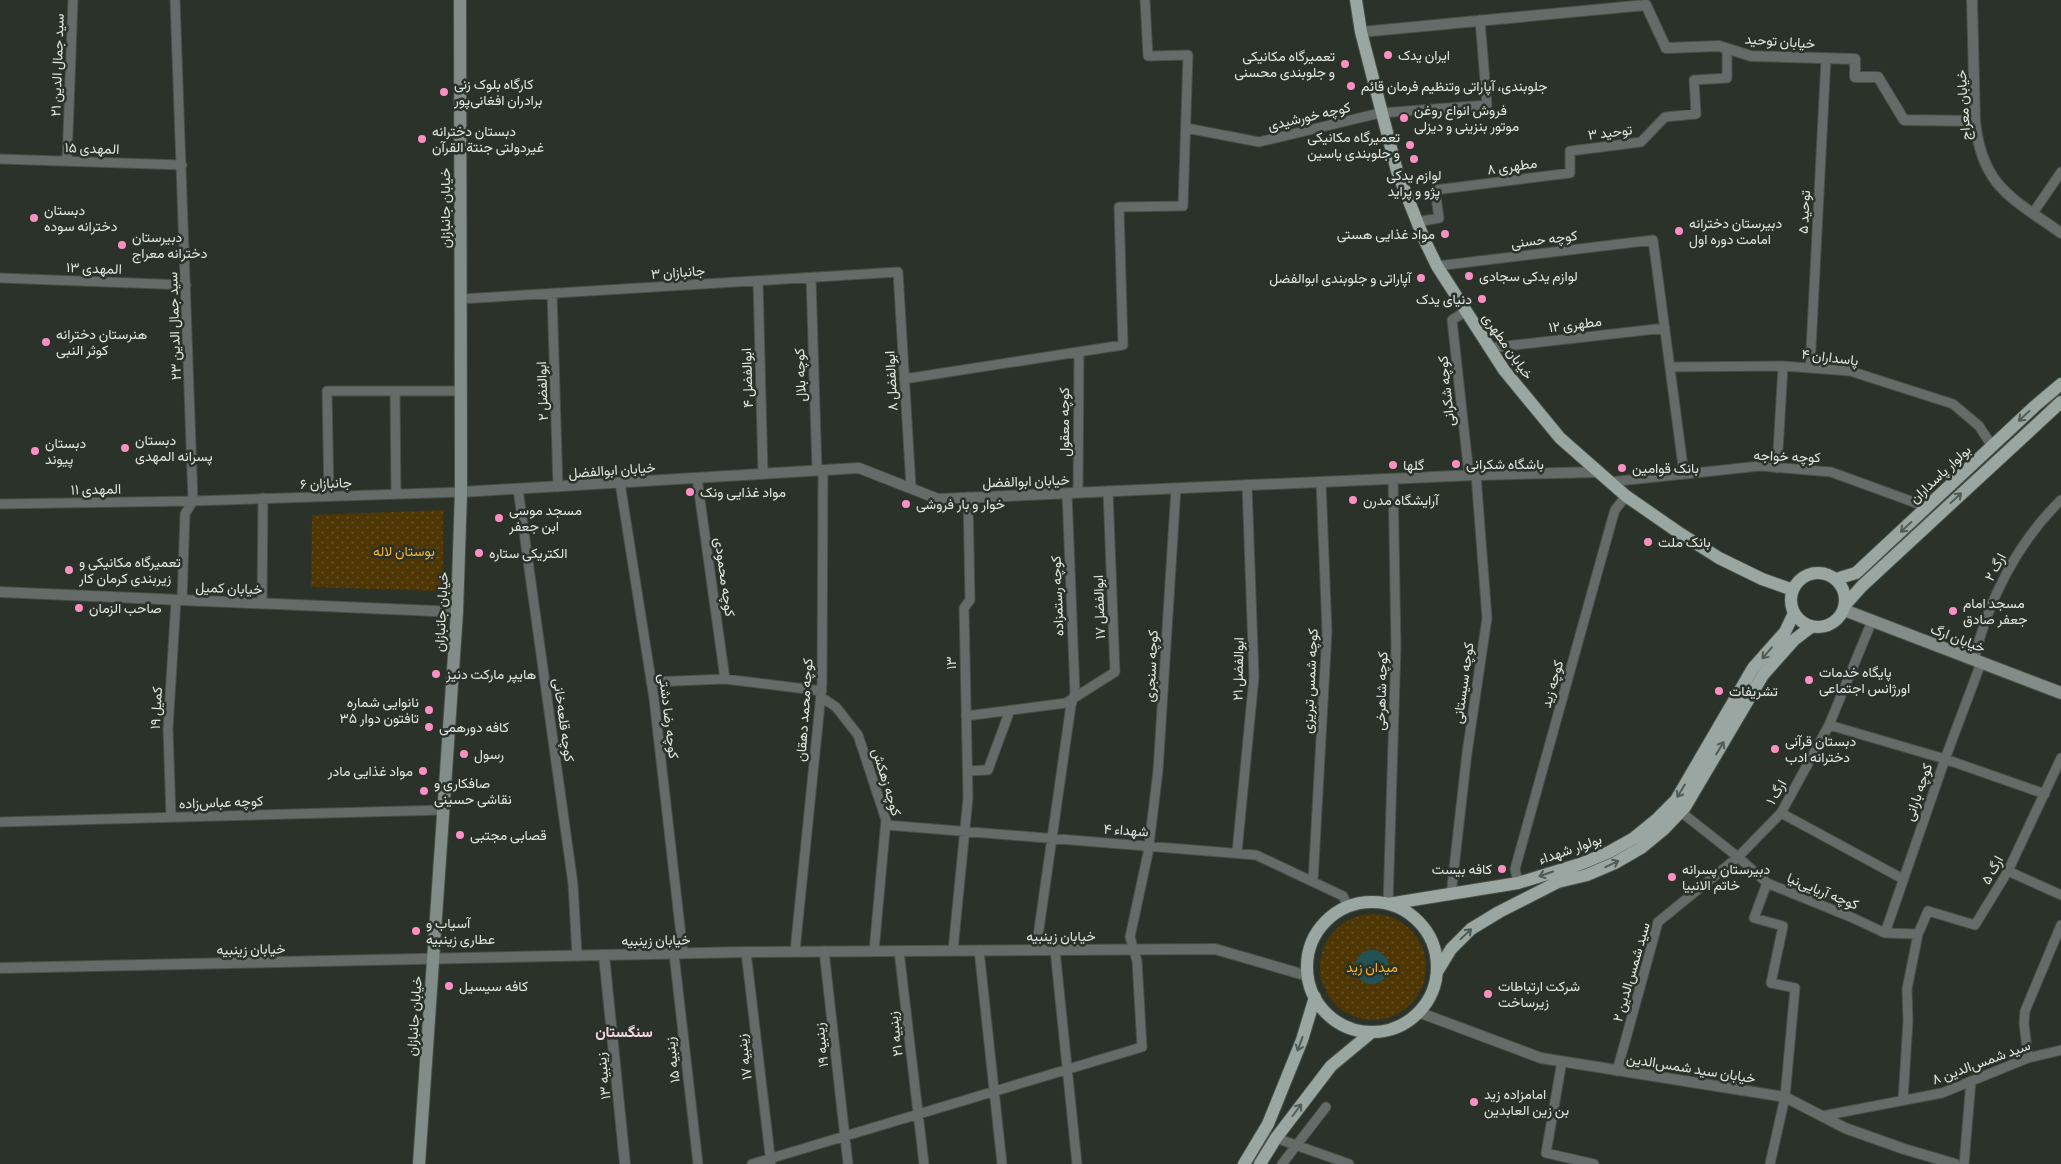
<svg xmlns="http://www.w3.org/2000/svg" width="2061" height="1164" viewBox="0 0 2061 1164" font-family="'Source Sans 3',Vazirmatn,sans-serif">
<style>
.park{fill:url(#park-dots)}
.water{fill:#225254}
.lines{fill:none;stroke-linecap:round;stroke-linejoin:round}
.minor-casing{stroke:#474f46;stroke-width:11}
.tertiary-casing{stroke:#474f46;stroke-width:12}
.secondary-casing{stroke:#474f46;stroke-width:14}
.primary-casing{stroke:#474f46;stroke-width:14}
.minor{stroke:#656b69;stroke-width:9}
.tertiary{stroke:#656b69;stroke-width:10}
.secondary{stroke:#828c88;stroke-width:12}
.primary{stroke:#99a6a1;stroke-width:12}
.oneway{stroke:#515b53}
.poi-dot{fill:#fc8fc3;stroke:#2a3229;stroke-width:2}
.labels{text-anchor:middle;stroke-width:5;stroke-linejoin:round;paint-order:stroke}
.street-label{font-size:14px;fill:#e0e5df;stroke:#2a3229}
.poi-label{font-size:14px;fill:#e0e5df;stroke:#2a3229;text-anchor:start}
.park-label{font-size:14px;fill:#f8b528;stroke:#2a3229}
.neighbourhood-label{font-size:15px;font-weight:bold;fill:#f5d5e3;stroke:#2a3229}
</style>
<defs>
<pattern id="park-dots" width="8" height="8" patternUnits="userSpaceOnUse" patternTransform="scale(1.25)"><rect width="8" height="8" fill="#4e3605"/><path d="M2 2h.1M6 6h.1" fill="none" stroke="#675329" stroke-width="1.8" stroke-linecap="round"/></pattern>
</defs>
<rect width="100%" height="100%" fill="#2a3229"/>
<!-- park -->
<path class="park" d="M443,510v74l-5,7 -127,-4 1,-72z
M1320 967a53 53 0 1 1 106 0a53 53 0 1 1-106 0Z"/>
<!-- water -->
<path class="water" d="M1355 967a17 17 0 1 1 34 0a17 17 0 1 1-34 0Z"/>
<g class="lines">
<!-- minor casing -->
<g class="minor-casing">
<path id="minor" d="M175,0l18,501
M1186,128l73,14 121,-29 107,-8 -7,-85
M0,159l182,6
M67,161l6,-161
M2033,213l28,-41
M1417,222l22,-4 -4,-28 135,-17v-22l71,-9 24,-25 31,-3 -2,-34 33,-2v-29
M1437,266l216,-26 31,234
M0,278l186,7
M811,278l6,193
M758,281l5,193
M552,293l6,194
M460,299l438,-27 13,215
M1466,311l-14,9 17,155
M1489,348l176,-20
M1670,367l113,-1 67,5 103,33 26,22 13,20
M1810,368l16,-310
M904,379l219,-34 -4,-138 64,-1 5,-151 -40,1 -3,-56
M395,391l1,103
M1777,468l6,-102
M697,478l28,201
M1610,482l150,-16 71,6 96,35
M620,483l34,216 29,254
M518,489l55,395 4,72
M1078,492l1,-140
M329,496l-2,-105h134
M0,504l193,-3 268,-9
M182,600l3,-86 8,-13
M262,604l1,-106
M1974,660c14,-60 43,-117 87,-160
M651,682l74,-3 97,12
M821,697l15,10 22,28 28,85 -12,131
M966,716l100,-13 49,-31 -7,-181
M1829,725l116,34 100,35
M968,771l20,-1 22,-60
M1681,812l57,45 29,26 86,35 32,15 33,1
M1781,813l122,66
M171,817l-3,-88 8,-129
M0,822l443,-12
M886,825l370,30 87,41 5,11
M1237,852l17,-175 -7,-192
M2008,871l53,24
M1313,882l14,-251 -6,-149
M1518,883l-3,-14 97,-349 3,-10 11,-14
M1767,883l-13,35 29,8 -12,57 24,5 -10,109 -15,67
M1451,895l16,-142 20,-135 -11,-143
M1388,904l8,-258 -3,-167
M1885,933l60,-174 36,-96
M953,950l15,-152 -4,-190 6,-8 -2,-103
M979,950l23,214
M1036,950l35,-245 4,-12 -8,-200
M1055,950l22,214
M795,951l27,-267 1,-213
M824,951l24,213
M899,951l25,213
M746,952l25,212
M674,954l24,210
M2028,1058l-4,-35 1,-12 36,-86
M1562,1061l-16,92 48,11
M1617,1071l41,-149 80,-65 43,-44 48,-88 43,-104
M1903,1100l5,-79 -1,-32 11,-55 10,-23 47,14 33,-54 53,-113
M1822,1116l120,-23 86,-35 33,-8
M1276,1138l73,26
M752,1164l390,-117 -5,-86 -7,-24 18,-84 10,-82 18,-283
M1282,1164l44,-57
M1964,1164l7,-83"/>
</g>
<!-- tertiary casing -->
<g class="tertiary-casing">
<path id="tertiary" d="M1972,0l3,121c7,66 37,77 86,112
M1361,32l285,-27 20,43 53,-2 32,10 104,3v18h23l26,43 71,1
M461,492l398,-24 79,31 538,-24 123,-3
M0,592l457,20
M604,955l21,209
M0,968l746,-16 469,-3 93,27
M1418,1012l123,46 244,39 60,31 59,21 51,15"/>
</g>
<!-- secondary casing -->
<g class="secondary-casing">
<path id="secondary" d="M1844,610l217,83
M419,1164l38,-552 4,-120 -1,-492"/>
</g>
<!-- primary casing -->
<g class="primary-casing">
<path id="primary" d="M1356,0l5,32 36,139 27,68 13,27 67,104 56,68 66,58 52,36 41,26 43,21 31,11
M1791 600a27 27 0 1 1 54 0a27 27 0 1 1-54 0Z
M1836,579l20,-6 179,-167 26,-22
M1845,605l17,-19 199,-184
M1307 967a65 65 0 1 1 130 0a65 65 0 1 1-130 0Z
M1388,904l130,-21 65,-20 26,-11 25,-14 22,-18 20,-20 77,-132 32,-36 9,-19
M1437,972l14,-23 20,-20 28,-17 59,-30 29,-7 28,-12 26,-15 23,-19 21,-22 78,-132 31,-35 17,-13
M1244,1164l24,-40 34,-84 13,-43
M1260,1164l16,-26 55,-72 41,-34"/>
</g>
<!-- minor -->
<use href="#minor" class="minor"/>
<!-- tertiary -->
<use href="#tertiary" class="tertiary"/>
<!-- secondary -->
<use href="#secondary" class="secondary"/>
<!-- primary -->
<use href="#primary" class="primary"/>
</g>
<!-- one-way arrows -->
<defs><path id="oneway-shaft" d="M-6 0H5M1.5-3L5.5 0L1.5 3" fill="none" stroke-width="1.6" stroke-linecap="round" stroke-linejoin="round" transform="scale(1.25)"/></defs>
<g class="oneway">
<use href="#oneway-shaft" transform="translate(2024 416) rotate(137)"/>
<use href="#oneway-shaft" transform="translate(1956 498) rotate(-43)"/>
<use href="#oneway-shaft" transform="translate(1906 527) rotate(137)"/>
<use href="#oneway-shaft" transform="translate(1767 653) rotate(131)"/>
<use href="#oneway-shaft" transform="translate(1720 748) rotate(-59)"/>
<use href="#oneway-shaft" transform="translate(1681 791) rotate(121)"/>
<use href="#oneway-shaft" transform="translate(1612 864) rotate(-25)"/>
<use href="#oneway-shaft" transform="translate(1546 874) rotate(161)"/>
<use href="#oneway-shaft" transform="translate(1466 934) rotate(-43)"/>
<use href="#oneway-shaft" transform="translate(1300 1044) rotate(110)"/>
<use href="#oneway-shaft" transform="translate(1297 1110) rotate(-53)"/>
</g>
<!-- markers -->
<g class="poi-dot">
<circle cx="1388" cy="55" r="5"/>
<circle cx="1345" cy="64" r="5"/>
<circle cx="1351" cy="86" r="5"/>
<circle cx="444" cy="92" r="5"/>
<circle cx="1404" cy="118" r="5"/>
<circle cx="422" cy="139" r="5"/>
<circle cx="1410" cy="145" r="5"/>
<circle cx="1414" cy="159" r="5"/>
<circle cx="34" cy="218" r="5"/>
<circle cx="1679" cy="231" r="5"/>
<circle cx="1445" cy="234" r="5"/>
<circle cx="122" cy="245" r="5"/>
<circle cx="1469" cy="276" r="5"/>
<circle cx="1421" cy="278" r="5"/>
<circle cx="1482" cy="299" r="5"/>
<circle cx="46" cy="342" r="5"/>
<circle cx="125" cy="448" r="5"/>
<circle cx="35" cy="451" r="5"/>
<circle cx="1456" cy="464" r="5"/>
<circle cx="1393" cy="465" r="5"/>
<circle cx="1622" cy="468" r="5"/>
<circle cx="690" cy="492" r="5"/>
<circle cx="1353" cy="500" r="5"/>
<circle cx="906" cy="504" r="5"/>
<circle cx="499" cy="518" r="5"/>
<circle cx="1648" cy="542" r="5"/>
<circle cx="479" cy="553" r="5"/>
<circle cx="69" cy="570" r="5"/>
<circle cx="79" cy="608" r="5"/>
<circle cx="1953" cy="611" r="5"/>
<circle cx="436" cy="674" r="5"/>
<circle cx="1809" cy="680" r="5"/>
<circle cx="1719" cy="691" r="5"/>
<circle cx="429" cy="710" r="5"/>
<circle cx="429" cy="727" r="5"/>
<circle cx="1775" cy="749" r="5"/>
<circle cx="464" cy="754" r="5"/>
<circle cx="423" cy="771" r="5"/>
<circle cx="424" cy="791" r="5"/>
<circle cx="460" cy="835" r="5"/>
<circle cx="1502" cy="869" r="5"/>
<circle cx="1672" cy="877" r="5"/>
<circle cx="416" cy="931" r="5"/>
<circle cx="449" cy="986" r="5"/>
<circle cx="1488" cy="994" r="5"/>
<circle cx="1474" cy="1102" r="5"/>
</g>
<g class="labels">
<!-- street labels -->
<g class="street-label">
<text transform="translate(1780 41) rotate(4)" y="5">خیابان توحید</text>
<text transform="translate(57 65) rotate(-88)" y="5">سید جمال الدین ۲۱</text>
<text transform="translate(1963 105) rotate(-94)" y="5">خیابان معراج</text>
<text transform="translate(1309 116) rotate(-13)" y="5">کوچه خورشیدی</text>
<text transform="translate(1610 132) rotate(-7)" y="5">توحید ۳</text>
<text transform="translate(92 148) rotate(2)" y="5">المهدی ۱۵</text>
<text transform="translate(1512 166) rotate(-8)" y="5">مطهری ۸</text>
<text transform="translate(445 208) rotate(-90)" y="5">خیابان جانبازان</text>
<text transform="translate(1804 212) rotate(-87)" y="5">توحید ۵</text>
<text transform="translate(1544 239) rotate(-7)" y="5">کوچه حسنی</text>
<text transform="translate(94 268) rotate(2)" y="5">المهدی ۱۳</text>
<text transform="translate(678 272) rotate(-4)" y="5">جانبازان ۳</text>
<text transform="translate(1575 324) rotate(-7)" y="5">مطهری ۱۲</text>
<text transform="translate(174 326) rotate(-92)" y="5">سید جمال الدین ۲۳</text>
<text transform="translate(1508 346) rotate(55)" y="5">خیابان مطهری</text>
<text transform="translate(1830 357) rotate(7)" y="5">پاسداران ۴</text>
<text transform="translate(800 375) rotate(-92)" y="5">کوچه بلال</text>
<text transform="translate(747 378) rotate(-92)" y="5">ابوالفضل ۴</text>
<text transform="translate(891 381) rotate(-93)" y="5">ابوالفضل ۸</text>
<text transform="translate(542 391) rotate(-92)" y="5">ابوالفضل ۲</text>
<text transform="translate(1446 391) rotate(-96)" y="5">کوچه شکرانی</text>
<text transform="translate(1064 422) rotate(-90)" y="5">کوچه معقول</text>
<text transform="translate(1787 456) rotate(2)" y="5">کوچه خواجه</text>
<text transform="translate(612 470) rotate(-4)" y="5">خیابان ابوالفضل</text>
<text transform="translate(1940 474) rotate(-43)" y="5">بولوار پاسداران</text>
<text transform="translate(1026 481) rotate(-2)" y="5">خیابان ابوالفضل</text>
<text transform="translate(326 483) rotate(-2)" y="5">جانبازان ۶</text>
<text transform="translate(96 489) rotate(-1)" y="5">المهدی ۱۱</text>
<text transform="translate(1995 567) rotate(-62)" y="5">ارگ ۲</text>
<text transform="translate(725 577) rotate(82)" y="5">کوچه محمودی</text>
<text transform="translate(229 588) rotate(2)" y="5">خیابان کمیل</text>
<text transform="translate(1057 596) rotate(-92)" y="5">کوچه رستمزاده</text>
<text transform="translate(1099 607) rotate(-92)" y="5">ابوالفضل ۱۷</text>
<text transform="translate(441 612) rotate(-87)" y="5">خیابان جانبازان</text>
<text transform="translate(1958 638) rotate(21)" y="5">خیابان ارگ</text>
<text transform="translate(951 663) rotate(-91)" y="5">۱۳</text>
<text transform="translate(1151 666) rotate(-87)" y="5">کوچه سنجری</text>
<text transform="translate(1238 669) rotate(-89)" y="5">ابوالفضل ۲۱</text>
<text transform="translate(1310 681) rotate(-87)" y="5">کوچه شمس تبریزی</text>
<text transform="translate(1463 683) rotate(-82)" y="5">کوچه سیستانی</text>
<text transform="translate(1552 684) rotate(-74)" y="5">کوچه زید</text>
<text transform="translate(1381 691) rotate(-88)" y="5">کوچه شاهرخی</text>
<text transform="translate(156 708) rotate(-87)" y="5">کمیل ۱۹</text>
<text transform="translate(804 710) rotate(-86)" y="5">کوچه محمد دهقان</text>
<text transform="translate(669 716) rotate(83)" y="5">کوچه رضا دشتی</text>
<text transform="translate(564 720) rotate(82)" y="5">کوچه قلعه‌خانی</text>
<text transform="translate(887 782) rotate(73)" y="5">کوچه زهکش</text>
<text transform="translate(1776 792) rotate(-60)" y="5">ارگ ۱</text>
<text transform="translate(1918 792) rotate(-71)" y="5">کوچه بارانی</text>
<text transform="translate(221 802) rotate(-2)" y="5">کوچه عباس‌زاده</text>
<text transform="translate(1126 830) rotate(4)" y="5">شهداء ۴</text>
<text transform="translate(1570 849) rotate(-19)" y="5">بولوار شهداء</text>
<text transform="translate(1992 870) rotate(-61)" y="5">ارگ ۵</text>
<text transform="translate(1823 891) rotate(22)" y="5">کوچه آریایی‌نیا</text>
<text x="1061" y="941">خیابان زینبیه</text>
<text transform="translate(656 940) rotate(-1)" y="5">خیابان زینبیه</text>
<text transform="translate(251 949) rotate(-1)" y="5">خیابان زینبیه</text>
<text transform="translate(1631 972) rotate(-74)" y="5">سید شمس‌الدین ۲</text>
<text transform="translate(414 1016) rotate(-86)" y="5">خیابان جانبازان</text>
<text transform="translate(895 1034) rotate(-97)" y="5">زینبیه ۲۱</text>
<text transform="translate(821 1045) rotate(-96)" y="5">زینبیه ۱۹</text>
<text transform="translate(744 1057) rotate(-97)" y="5">زینبیه ۱۷</text>
<text transform="translate(672 1060) rotate(-97)" y="5">زینبیه ۱۵</text>
<text transform="translate(1981 1062) rotate(-20)" y="5">سید شمس‌الدین ۸</text>
<text transform="translate(1691 1068) rotate(9)" y="5">خیابان سید شمس‌الدین</text>
<text transform="translate(603 1076) rotate(-96)" y="5">زینبیه ۱۳</text>
</g>
<!-- poi labels -->
<g class="poi-label">
<text x="1398" y="60">ایران یدک</text>
<text x="1335" y="61" text-anchor="end">تعمیرگاه مکانیکی<tspan x="1335" dy="16">و جلوبندی محسنی</tspan></text>
<text x="454" y="89">کارگاه بلوک زنی<tspan x="454" dy="16">برادران افغانی‌پور</tspan></text>
<text x="1361" y="91">جلوبندی، آپاراتی وتنظیم فرمان قائم</text>
<text x="1414" y="115">فروش انواع روغن<tspan x="1414" dy="16">موتور بنزینی و دیزلی</tspan></text>
<text x="432" y="136">دبستان دخترانه<tspan x="432" dy="16">غیردولتی جنتة القرآن</tspan></text>
<text x="1400" y="142" text-anchor="end">تعمیرگاه مکانیکی<tspan x="1400" dy="16">و جلوبندی یاسین</tspan></text>
<text x="1414" y="180" text-anchor="middle">لوازم یدکی<tspan x="1414" dy="16">پژو و پراید</tspan></text>
<text x="44" y="215">دبستان<tspan x="44" dy="16">دخترانه سوده</tspan></text>
<text x="1689" y="228">دبیرستان دخترانه<tspan x="1689" dy="16">امامت دوره اول</tspan></text>
<text x="1435" y="239" text-anchor="end">مواد غذایی هستی</text>
<text x="132" y="242">دبیرستان<tspan x="132" dy="16">دخترانه معراج</tspan></text>
<text x="1479" y="281">لوازم یدکی سجادی</text>
<text x="1411" y="283" text-anchor="end">آپاراتی و جلوبندی ابوالفضل</text>
<text x="1472" y="304" text-anchor="end">دنیای یدک</text>
<text x="56" y="339">هنرستان دخترانه<tspan x="56" dy="16">کوثر النبی</tspan></text>
<text x="135" y="445">دبستان<tspan x="135" dy="16">پسرانه المهدی</tspan></text>
<text x="45" y="448">دبستان<tspan x="45" dy="16">پیوند</tspan></text>
<text x="1466" y="469">باشگاه شکرانی</text>
<text x="1403" y="470">گلها</text>
<text x="1632" y="473">بانک قوامین</text>
<text x="700" y="497">مواد غذایی ونک</text>
<text x="1363" y="505">آرایشگاه مدرن</text>
<text x="916" y="509">خوار و بار فروشی</text>
<text x="509" y="515">مسجد موسی<tspan x="509" dy="16">ابن جعفر</tspan></text>
<text x="1658" y="547">بانک ملت</text>
<text x="489" y="558">الکتریکی ستاره</text>
<text x="79" y="567">تعمیرگاه مکانیکی و<tspan x="79" dy="16">زیربندی کرمان کار</tspan></text>
<text x="1963" y="608">مسجد امام<tspan x="1963" dy="16">جعفر صادق</tspan></text>
<text x="89" y="613">صاحب الزمان</text>
<text x="1819" y="677">پایگاه خدمات<tspan x="1819" dy="16">اورژانس اجتماعی</tspan></text>
<text x="446" y="679">هایپر مارکت دنیز</text>
<text x="1729" y="696">تشریفات</text>
<text x="419" y="707" text-anchor="end">نانوایی شماره<tspan x="419" dy="16">۳۵ تافتون دوار</tspan></text>
<text x="439" y="732">کافه دورهمی</text>
<text x="1785" y="746">دبستان قرآنی<tspan x="1785" dy="16">دخترانه ادب</tspan></text>
<text x="474" y="759">رسول</text>
<text x="413" y="776" text-anchor="end">مواد غذایی مادر</text>
<text x="434" y="788">صافکاری و<tspan x="434" dy="16">نقاشی حسینی</tspan></text>
<text x="470" y="840">قصابی مجتبی</text>
<text x="1492" y="874" text-anchor="end">کافه بیست</text>
<text x="1682" y="874">دبیرستان پسرانه<tspan x="1682" dy="16">خاتم الانبیا</tspan></text>
<text x="426" y="928">آسیاب و<tspan x="426" dy="16">عطاری زینبیه</tspan></text>
<text x="459" y="991">کافه سیسیل</text>
<text x="1498" y="991">شرکت ارتباطات<tspan x="1498" dy="16">زیرساخت</tspan></text>
<text x="1484" y="1099">امامزاده زید<tspan x="1484" dy="16">بن زین العابدین</tspan></text>
</g>
<!-- park labels -->
<g class="park-label">
<text x="404" y="556">بوستان لاله</text>
<text x="1372" y="972">میدان زید</text>
</g>
<!-- neighbourhood labels -->
<g class="neighbourhood-label">
<text x="624" y="1037">سنگستان</text>
</g>
</g>
</svg>
